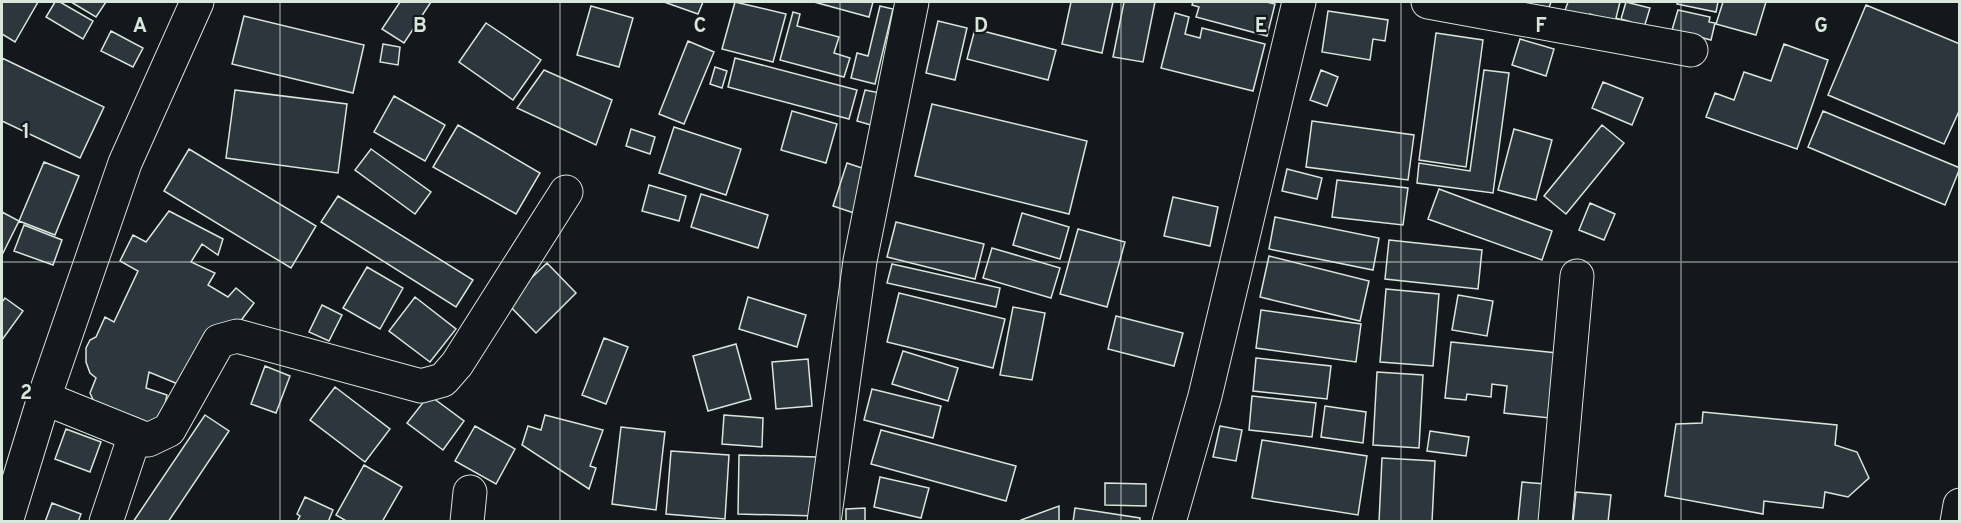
<svg xmlns="http://www.w3.org/2000/svg" width="1961" height="523" viewBox="0 0 1961 523" font-family="Overpass,sans-serif">
<style>
.building{fill:#2c363c;stroke:#d8e6dc;stroke-width:1.5}
.lines{fill:none;stroke-linecap:round;stroke-linejoin:round}
.minor-casing{stroke:#d8e6dc;stroke-width:35}
.minor{stroke:#14181c;stroke-width:33}
.grid{fill:none;stroke:#d8e6dc;stroke-width:1.5;stroke-opacity:0.55}
.grid-label{font-size:20px;text-anchor:middle;font-weight:bold;fill:#d8e6dc;stroke:#14181c;stroke-width:4.5;stroke-linejoin:round;paint-order:stroke}
</style>
<rect width="100%" height="100%" fill="#14181c"/>
<!-- building -->
<path class="building" d="M2,2h36l-23,40 -13,-8z
M55,2h5l33,19 -10,18 -37,-22z
M71,2h35l-10,15z
M400,2h31l-27,41 -22,-14z
M664,2h39l-5,12z
M735,2l51,12 -13,48 -51,-13z
M814,2h59l-4,15z
M1071,2h42l-11,51 -40,-9z
M1124,2h31l-12,60 -30,-5z
M1193,2h73l9,2 -8,32 -71,-19 3,-10 -7,-2z
M1522,2h29l-3,8z
M1568,2h52l-4,16 3,1 -2,5 -27,-10 -2,6 -24,-7z
M1626,2l24,6 -7,23 -14,-4 2,-5 -10,-3z
M1678,2h40l-2,10 -39,-8z
M1723,2h43l-10,33 -40,-11z
M1866,5l94,39v65l-16,35 -116,-49z
M591,6l42,12 -14,49 -42,-12z
M880,6l13,3 -18,75 -24,-6 6,-25 11,3z
M1678,10l32,7 -1,5 6,1 -4,17 -39,-10z
M1328,11l60,9 -3,21 -12,-2 -3,21 -48,-8z
M793,12l7,2 -3,12 42,11 -5,16 16,5 -6,19 -64,-17z
M1175,13l14,4 -4,17 15,4 2,-10 63,16 -12,47 -92,-23z
M244,16l120,29 -11,48 -121,-29z
M938,21l29,7 -12,52 -29,-7z
M486,23l55,37 -28,40 -54,-38z
M975,29l81,21 -8,30 -81,-21z
M111,31l32,17 -10,19 -32,-16z
M1436,33l47,7 -17,127 -47,-7z
M1520,39l34,10 -8,27 -34,-11z
M688,41l26,11 -30,72 -25,-10z
M383,44l17,3 -2,18 -18,-3z
M1784,44l44,16 -31,89 -91,-32 9,-24 19,7 10,-28 27,9z
M2,58l102,49 -24,51 -78,-37z
M735,58l122,32 -8,29 -121,-32z
M715,67l12,4 -5,17 -12,-4z
M544,70l68,30 -16,45 -79,-37z
M1321,70l17,7 -11,29 -17,-6z
M1484,70l25,3 -16,120 -76,-10 2,-20 51,8z
M1603,82l40,16 -11,27 -40,-17z
M235,90l112,14 -9,69 -112,-15z
M865,90l15,3 -9,32 -14,-4z
M394,96l51,29 -20,36 -51,-29z
M932,104l155,37 -18,73 -154,-38z
M792,111l45,13 -11,39 -45,-13z
M1823,111l137,57 -15,37 -137,-58z
M1312,121l102,14 -6,45 -102,-13z
M458,125l82,48 -24,41 -83,-47z
M1602,125l22,18 -58,71 -22,-18z
M674,127l67,22 -15,46 -67,-22z
M631,129l24,8 -5,17 -24,-8z
M1514,129l38,11 -16,60 -38,-10z
M189,149l127,77 -25,42 -127,-77z
M371,149l60,43 -16,22 -60,-44z
M44,162l35,14 -24,59 -36,-14z
M847,163l24,8 -14,43 -24,-8z
M1287,169l35,9 -5,21 -35,-8z
M1337,180l71,8 -5,37 -71,-8z
M649,185l37,11 -7,25 -37,-10z
M1439,189l113,42 -10,29 -114,-41z
M701,194l67,21 -10,33 -67,-21z
M338,196l135,84 -17,27 -135,-85z
M1173,197l45,10 -8,39 -46,-10z
M1590,203l25,11 -11,26 -25,-10z
M169,211l54,28 -5,16 -16,-11 -11,18 24,11 -7,12 20,12 8,-9 18,15 -23,31 -53,50 -29,-12 -3,16 21,7 -7,33 -27,-12 -3,6 -34,-16 -6,-13 6,-15 -6,-5 -4,-11v-14l4,-8 6,-3 9,-20 9,5 24,-51 -18,-10 13,-26 13,7z
M2,212l17,9 -17,34z
M1022,213l47,14 -9,32 -47,-14z
M1275,217l104,21 -6,32 -104,-21z
M896,222l88,22 -9,35 -88,-22z
M24,225l38,15 -9,25 -39,-14z
M1078,229l47,13 -18,65 -47,-13z
M1389,240l93,10 -4,39 -93,-10z
M992,248l68,20 -9,30 -68,-20z
M1269,256l100,25 -9,40 -100,-24z
M547,263l29,30 -40,40 -30,-31z
M892,264l108,24 -4,19 -109,-24z
M367,267l36,21 -23,41 -37,-21z
M1386,289l53,5 -6,72 -53,-4z
M899,293l106,26 -12,49 -106,-26z
M1458,295l35,6 -6,35 -35,-6z
M415,297l41,32 -26,33 -41,-31z
M748,297l58,18 -9,32 -58,-18z
M5,298l18,13 -21,29v-38z
M322,305l20,10 -13,26 -20,-9z
M1013,307l32,6 -13,67 -32,-5z
M1261,310l100,14 -5,38 -100,-14z
M1116,316l67,17 -9,33 -66,-17z
M604,338l24,9 -22,57 -24,-9z
M1451,342l106,11 -7,65 -46,-5 3,-27 -15,-2 -1,13 -24,-3 -1,6 -21,-2z
M736,344l15,55 -43,12 -15,-55z
M903,351l55,17 -10,33 -56,-17z
M1256,358l75,8 -4,33 -74,-8z
M808,359l4,47 -36,3 -4,-47z
M265,366l25,10 -14,37 -25,-9z
M1377,372l46,3 -4,73 -46,-3z
M335,387l55,42 -25,33 -55,-42z
M872,389l69,17 -8,32 -69,-18z
M429,395l35,26 -21,29 -36,-27z
M1252,396l64,7 -4,34 -63,-7z
M1325,406l41,6 -3,31 -42,-6z
M1703,412l134,13 -2,20 22,7 12,26 -21,19 -23,-5 -2,16 -59,-7 -1,13 -98,-18 11,-72 26,-1z
M205,415l24,16 -61,91h-35z
M545,415l58,15 -13,36 6,2 -7,21 -67,-44 6,-19 13,4z
M724,415l39,3 -1,29 -40,-3z
M475,426l40,23 -19,35 -41,-23z
M1220,426l22,4 -6,31 -23,-4z
M621,427l44,5 -9,78 -44,-6z
M66,429l35,13 -11,30 -35,-13z
M881,430l135,36 -10,35 -135,-37z
M1430,431l39,6 -3,19 -39,-5z
M1262,440l105,16 -9,59 -106,-17z
M671,451l58,4 -4,64 -59,-5z
M739,455l79,2 -1,59 -79,-2z
M1382,458l53,3 -3,61h-53z
M364,465l38,22 -20,35h-34l-12,-7z
M880,477l49,11 -8,30 -47,-11z
M1522,482l24,2 -4,38h-24z
M1105,483l41,1v22l-41,-1z
M1576,492l35,3 -3,27h-35z
M305,497l28,13 -5,12h-31l3,-6 -3,-2z
M52,503l29,11 -3,8h-33z
M1059,506v16h-38v-2z
M865,508v14h-19v-13z
M1075,508l65,10v4h-67z"/>
<g class="lines">
<!-- minor casing -->
<g class="minor-casing">
<path id="minor" d="M1428,2l263,48
M44,398l104,42 21,-10 50,-89 18,-5 184,50 22,-6 14,-16 109,-172
M6,522l38,-124 81,-235 72,-161
M106,522l29,-87
M467,522l3,-30
M824,522l36,-261 52,-259
M1169,522l36,-126 94,-394
M1555,522l22,-246
M1957,522l3,-17"/>
</g>
<!-- minor -->
<use href="#minor" class="minor"/>
</g>
<!-- grid -->
<path class="grid" d="M280,2v520M560,2v520M840,2v520M1121,2v520M1401,2v520M1681,2v520M2,262h1958"/>
<g class="grid-label">
<text x="140" y="32">A</text>
<text x="420" y="32">B</text>
<text x="700" y="32">C</text>
<text x="981" y="32">D</text>
<text x="1261" y="32">E</text>
<text x="1541" y="32">F</text>
<text x="1821" y="32">G</text>
<text x="26" y="138">1</text>
<text x="26" y="399">2</text>
</g>
<!-- border -->
<rect width="1961" height="523" fill="none" stroke="#d8e6dc" stroke-width="6"/>
</svg>
